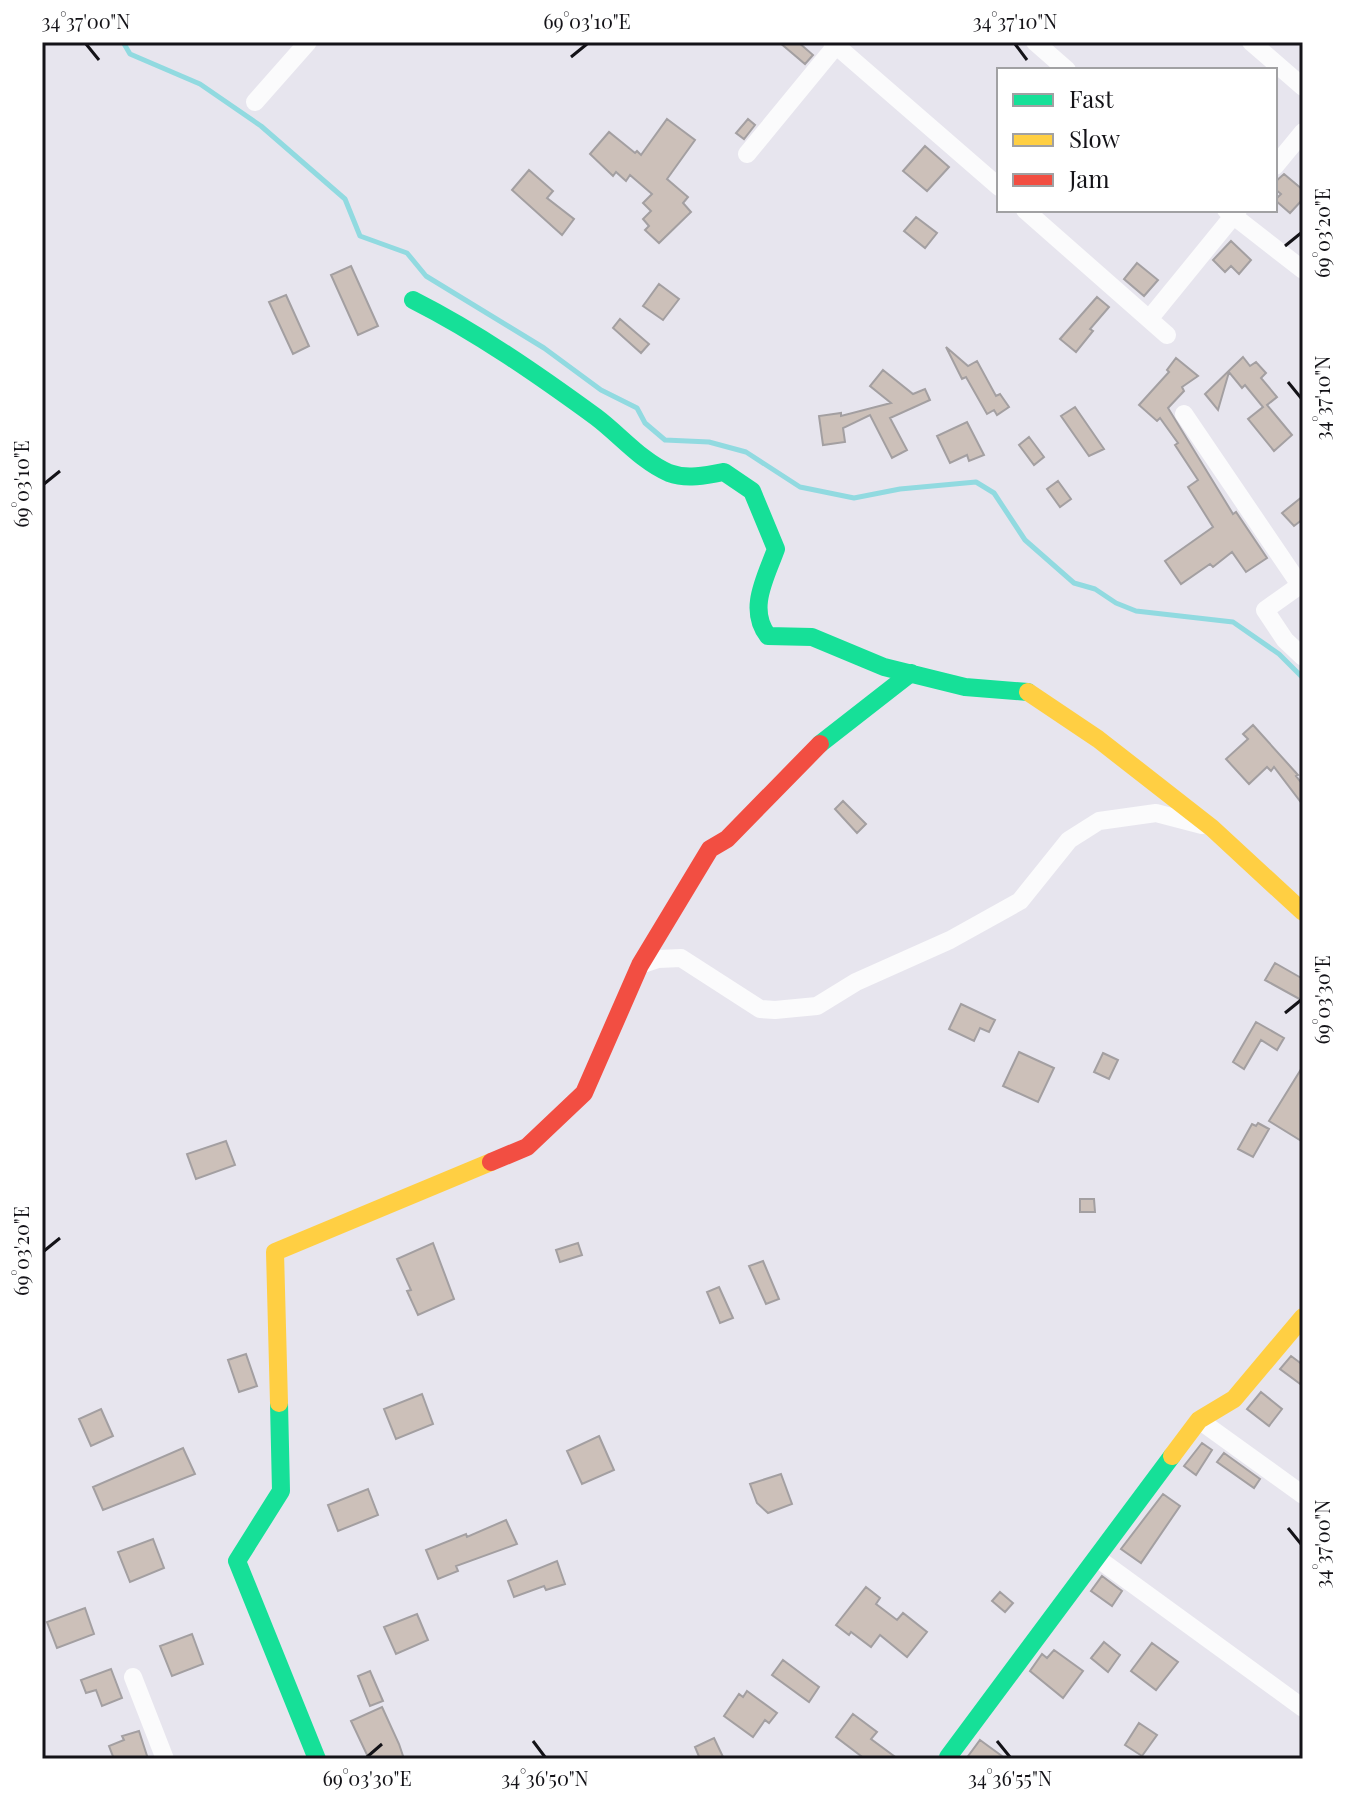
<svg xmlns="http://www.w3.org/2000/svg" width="1345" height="1801" viewBox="0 0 1345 1801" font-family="'Playfair Display',serif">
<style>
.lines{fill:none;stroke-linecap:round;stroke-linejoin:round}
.stream{stroke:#91dae0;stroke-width:5}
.building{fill:#ccc0b9;stroke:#a39fa1;stroke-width:2}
.street{stroke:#fbfbfc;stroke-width:18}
.fast{stroke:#16e098;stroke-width:18}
.slow{stroke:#ffcf43;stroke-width:18}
.jam{stroke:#f24e42;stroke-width:18}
.ticks{fill:none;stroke:#141318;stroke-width:3}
.neatline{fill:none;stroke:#141318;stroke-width:3}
.ticks-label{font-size:20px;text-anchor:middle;fill:#141318}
</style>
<rect width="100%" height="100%" fill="#e7e5ee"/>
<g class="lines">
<!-- stream -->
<path class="stream" d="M123,42l7,12 70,30 61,42 84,73 15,37 47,17 19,23 118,72 57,42 36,18 8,15 20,17 44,2 37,10 54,35 54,11 46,-9 76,-7 18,11 31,47 49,43 21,6 21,14 20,8 97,11 46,32 24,24"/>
</g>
<!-- building -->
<path class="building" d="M779,42h19l15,13 -8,9z
M667,119l28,21 -28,39 21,18 -5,6 8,9 -32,31 -14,-13 4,-4 -6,-7 8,-8 -8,-8 9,-9 -22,-19 -4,6 -10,-9 -3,4 -23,-22 19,-22 26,21 2,-2 4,4z
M748,119l7,6 -11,14 -8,-6z
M925,146l24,21 -22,24 -24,-20z
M529,170l24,21 -6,7 27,21 -12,16 -50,-45z
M1284,174l19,16v9l-13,14 -15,-13 6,-6 -6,-5v-7z
M916,217l21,16 -12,15 -21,-17z
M1231,241l20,19 -12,14 -8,-8 -6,6 -12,-12z
M1137,263l21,17 -14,16 -20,-17z
M351,266l27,60 -20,9 -27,-60z
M659,284l20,15 -16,21 -20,-14z
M286,295l23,51 -16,8 -24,-52z
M1097,297l12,10 -19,22 3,2 -17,21 -16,-13z
M620,319l29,25 -8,9 -28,-25z
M946,347l22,19 9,-5 19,35 4,-2 9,13 -12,8 -3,-5 -7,4 -21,-37 -4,2z
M1243,357l7,9 6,-4 10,11 -5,5 16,19 -10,8 25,30 -18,16 -26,-32 15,-12 -18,-22 -3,3 -13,-16 -11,38 -13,-16z
M1176,358l22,18 -16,11 2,4 -16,17 65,106 3,-2 31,46 -21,14 -14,-20 -19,15 -3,-3 -29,20 -16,-23 48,-34 -25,-40 10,-7 -23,-35 3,-2 -18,-25 -3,3 -18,-16 30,-33 -2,-2z
M883,370l30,24 12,-5 5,11 -40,18 17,32 -15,8 -22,-43 -27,13 2,14 -22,3 -4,-29 22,-3v3l50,-13 -21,-17z
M1075,407l29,42 -15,7 -28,-40z
M967,422l17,33 -15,6 -2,-6 -17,8 -13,-27z
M1029,437l15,20 -10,8 -15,-20z
M1058,481l13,18 -11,8 -13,-18z
M1303,496v23l-9,7 -12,-13z
M1253,725l45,50 -2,1 7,9v20l-29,-38 -3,4 -4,-4 -18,17 -23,-25 22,-20 -5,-5z
M843,801l23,23 -9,9 -22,-24z
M1275,963l28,16v22l-38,-21z
M961,1004l34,16 -6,12 -9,-4 -6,13 -25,-12z
M1256,1022l28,16 -7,12 -16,-10 -17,29 -11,-7z
M1019,1052l35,16 -16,34 -35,-16z
M1103,1053l15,7 -9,19 -15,-7z
M1303,1066v76l-34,-21z
M1258,1123l11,6 -16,28 -15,-8 14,-25 4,2z
M226,1141l9,24 -39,14 -9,-25z
M1080,1199h14l1,13h-15z
M433,1243l21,56 -36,16 -11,-24 4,-1 -14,-31z
M578,1243l4,12 -22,7 -4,-12z
M763,1261l16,38 -13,5 -17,-38z
M719,1287l14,31 -13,5 -13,-31z
M246,1354l11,32 -18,6 -11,-32z
M1291,1356l12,9v21l-23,-17z
M1261,1392l21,17 -13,17 -22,-17z
M422,1394l11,30 -37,15 -12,-30z
M101,1409l12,27 -22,10 -12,-27z
M599,1436l15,34 -32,14 -15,-33z
M1202,1443l10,7 -16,25 -12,-9z
M183,1448l12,26 -92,36 -10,-23z
M1224,1453l36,26 -6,9 -37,-26z
M781,1474l11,30 -24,9 -11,-10 -7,-19z
M368,1489l10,26 -40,16 -10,-26z
M1163,1494l17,12 -39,57 -20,-14z
M506,1520l11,24 -61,22 2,5 -20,8 -12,-29 40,-16 1,3z
M153,1539l11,29 -34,14 -12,-30z
M557,1561l8,23 -19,6 -2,-4 -30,11 -6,-16z
M1102,1576l20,15 -10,15 -21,-15z
M866,1587l14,11 -4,6 21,16 6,-7 24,19 -20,25 -27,-22 -9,12 -20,-15 -2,3 -13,-10z
M1000,1592l13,11 -8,9 -13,-11z
M85,1608l9,26 -37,14 -10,-26z
M417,1614l11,26 -32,14 -12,-27z
M192,1634l11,30 -31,12 -12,-30z
M1104,1642l16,13 -12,17 -17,-14z
M1152,1643l26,19 -22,28 -25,-19z
M1054,1650l29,21 -20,27 -33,-27 12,-17 5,4z
M783,1660l36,27 -10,15 -37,-27z
M111,1669l11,29 -20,8 -6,-16 -10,3 -5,-13z
M370,1671l13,30 -13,5 -12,-30z
M747,1691l30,22 -8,10 -4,-3 -12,17 -29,-21 15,-22 4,3z
M382,1707l17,37 5,15h-35l-18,-38z
M853,1714l24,18 -6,7 27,20h-33l-29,-22z
M1139,1723l18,12 -15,21 -17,-11z
M139,1731l9,28h-34l-5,-13 15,-6 -2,-4z
M714,1738l10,21h-24l-5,-12z
M980,1740l26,19h-40z"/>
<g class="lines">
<!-- street -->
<path class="street" d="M832,42l167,145
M1035,42l32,28
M1251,42l52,45
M255,102l53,-60
M747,154l92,-112
M1275,166l28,-34
M1025,210l142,125
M1226,210l77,60
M1150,318l88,-108
M1184,414l116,171
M1303,583l-38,27 20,30 18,17
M640,965l18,-6 23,-1 79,51 15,1 42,-4 39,-24 94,-42 70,-39 49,-61 30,-19 57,-8 46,12
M1199,1420l104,75
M1097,1558l206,150
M133,1677l32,82"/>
<!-- fast -->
<path class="fast" d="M413,300c65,33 124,74 183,117 24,18 45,44 73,56 19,7 36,2 55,-1l28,19 24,58c-10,28 -29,60 -8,87l44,1 72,30 81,20 63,5
M820,744l91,-71
M279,1403l2,88 -44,70 80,198
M948,1757l224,-301"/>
<!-- slow -->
<path class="slow" d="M1028,692l70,47 114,89 91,84
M279,1403l-4,-151 216,-90
M1172,1456l27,-36 35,-21 69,-82"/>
<!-- jam -->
<path class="jam" d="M491,1162l36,-15 57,-54 56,-128 70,-116 17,-10 93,-95"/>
</g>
<!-- ticks -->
<path class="ticks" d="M86,44l13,16M1015,44l12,16M571,57l16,-13M1285,246l16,-13M1288,382l13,16M44,484l16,-13M1285,1013l16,-13M44,1251l16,-13M1288,1528l13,16M533,1741l12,16M997,1741l13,16M367,1757l15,-13"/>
<!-- border -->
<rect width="1345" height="1801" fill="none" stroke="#ffffff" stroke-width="88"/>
<!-- legend -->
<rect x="997" y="68" width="280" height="144" fill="#ffffff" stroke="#a1a1a3" stroke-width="2"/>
<rect x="1013" y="94" width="40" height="12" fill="#16e098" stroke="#a1a1a3" stroke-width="2"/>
<text x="1069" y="108" font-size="24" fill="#141318">Fast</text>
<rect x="1013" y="134" width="40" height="12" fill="#ffcf43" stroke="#a1a1a3" stroke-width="2"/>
<text x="1069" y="148" font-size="24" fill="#141318">Slow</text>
<rect x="1013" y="174" width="40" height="12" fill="#f24e42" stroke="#a1a1a3" stroke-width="2"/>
<text x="1069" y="188" font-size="24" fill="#141318">Jam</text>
<rect x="44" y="44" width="1257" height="1713" class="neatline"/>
<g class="ticks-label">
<text x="86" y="29">34°37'00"N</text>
<text x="587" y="29">69°03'10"E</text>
<text x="1015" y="29">34°37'10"N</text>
<text transform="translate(1323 233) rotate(-90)" y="7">69°03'20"E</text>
<text transform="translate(1323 398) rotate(-90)" y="7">34°37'10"N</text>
<text transform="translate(22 484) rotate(-90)" y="7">69°03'10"E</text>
<text transform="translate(1323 1000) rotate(-90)" y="7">69°03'30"E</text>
<text transform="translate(22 1251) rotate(-90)" y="7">69°03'20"E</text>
<text transform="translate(1323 1544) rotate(-90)" y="7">34°37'00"N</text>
<text x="367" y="1786">69°03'30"E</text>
<text x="545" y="1786">34°36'50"N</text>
<text x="1010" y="1786">34°36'55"N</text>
</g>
</svg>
